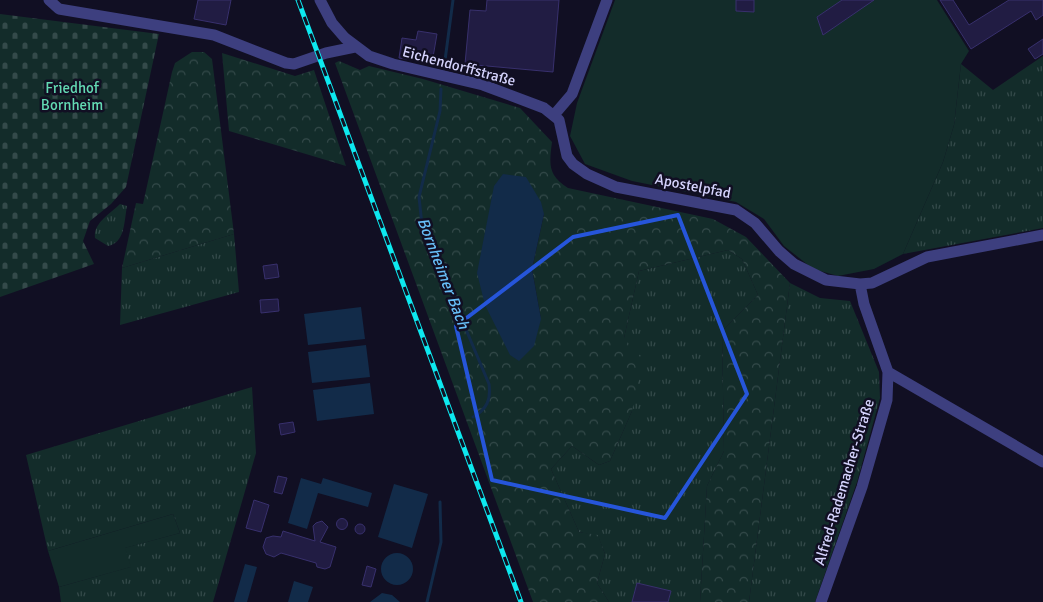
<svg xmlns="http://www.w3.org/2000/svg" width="1043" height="602" viewBox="0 0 1043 602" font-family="Signika,sans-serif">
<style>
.grass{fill:url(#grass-tufts)}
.forest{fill:url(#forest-crowns);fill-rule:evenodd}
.cemetery{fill:url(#cemetery-stones)}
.green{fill:#132c2a}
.water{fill:#122b49}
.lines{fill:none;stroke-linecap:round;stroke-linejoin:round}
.stream{stroke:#122b49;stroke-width:3}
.building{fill:#211c43;stroke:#38306d}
.minor{stroke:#3d3f7f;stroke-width:11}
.rail-casing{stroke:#0de8ef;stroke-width:5}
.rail{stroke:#110f23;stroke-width:3;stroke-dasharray:9;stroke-linecap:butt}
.marked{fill:none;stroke:#2655da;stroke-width:4;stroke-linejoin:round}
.labels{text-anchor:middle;stroke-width:5;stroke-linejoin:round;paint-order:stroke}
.street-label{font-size:15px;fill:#d5d3fd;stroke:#110f23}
.park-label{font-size:15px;fill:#63d9b3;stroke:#110f23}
.water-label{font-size:16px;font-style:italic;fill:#67bef7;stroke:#110f23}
</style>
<defs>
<pattern id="grass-tufts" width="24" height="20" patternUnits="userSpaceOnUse" patternTransform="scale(1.25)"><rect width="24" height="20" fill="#132c2a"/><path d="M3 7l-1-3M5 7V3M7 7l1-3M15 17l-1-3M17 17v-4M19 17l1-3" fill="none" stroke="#344a4a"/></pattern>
<pattern id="forest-crowns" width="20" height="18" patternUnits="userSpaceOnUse" patternTransform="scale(1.25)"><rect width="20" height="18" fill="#132c2a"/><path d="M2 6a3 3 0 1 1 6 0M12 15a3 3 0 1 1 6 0" fill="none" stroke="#344a4a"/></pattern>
<pattern id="cemetery-stones" width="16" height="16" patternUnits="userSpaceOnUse" patternTransform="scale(1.25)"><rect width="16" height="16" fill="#132c2a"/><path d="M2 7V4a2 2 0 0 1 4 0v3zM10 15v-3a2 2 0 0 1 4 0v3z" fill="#344a4a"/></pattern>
</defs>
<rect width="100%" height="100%" fill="#110f23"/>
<!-- grass -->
<path class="grass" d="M1043,56v172l-140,26 40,-92 11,-37 7,-61 32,26z
M120,204l7,2c-3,16 -2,37 -19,40l-13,-8c-2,-15 15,-24 25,-34z
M234,234l5,58 -119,33 2,-57z
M728,250l14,9 16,36 -36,36 2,120 -17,35 -7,116h-91l-12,-19 8,-29 -7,-18 -19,-4 -28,-63 21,-23 27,19 11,-4 22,-50 -8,-73 15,-67z
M790,283l30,15 30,3 29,71 1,26 -23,84 -42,120h-66z
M252,387l4,66 -43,149h-152l-2,-15 71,-20 -6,-19 56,-15 -7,-19 -125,37 -22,-96z"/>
<!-- forest -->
<path class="forest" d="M192,52h12l8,7 22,175 -112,34 14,-65 7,1 29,-132 3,-9z
M222,53l73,23 19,-6 32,96 -117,-35z
M339,61l21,9 9,-4 54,13 97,29 32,34c-3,23 -4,33 16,46l145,31 33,18 44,46 -41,319h-49l7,-116 17,-35 -2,-120 36,-36 -16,-36 -14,-9 -89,21 -15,67 18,21 -10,52 -22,50 -11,4 -27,-19 -21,23 28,63 19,3 7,19 -8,29 12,19h-76l-198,-539zM503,174l41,40 -12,55 9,50z"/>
<!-- cemetery -->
<path class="cemetery" d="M0,14l159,20 -33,153 -15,17 -21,17 -7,20 11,23 -94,33z"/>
<!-- green -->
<path class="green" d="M615,0h322l32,51 -8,13 -7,61 -11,37 -40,92 -29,15 -36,7 -25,-7 -29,-23 -20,-27 -28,-17 -104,-21 -47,-17 -15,-28 7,-33z
M173,514l7,19 -55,15 6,19 -72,20 -11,-36z"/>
<!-- water -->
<path class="water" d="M503,174l23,3 15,25 3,12 -12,55 9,50 -7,27 -15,15 -9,-6 -25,-50 -8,-32 17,-87z
M361,307l4,32 -57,6 -4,-31z
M366,345l4,32 -58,6 -4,-31z
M370,383l4,31 -57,7 -4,-31z
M301,478l20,6 2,-6 49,15 -4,14 -50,-14 -11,36 -19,-6z
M394,484l34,10 -16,54 -34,-11z
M381 569a16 16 0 1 1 32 0a16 16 0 1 1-32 0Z
M245,564l12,3 -10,35h-13z
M294,581l19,6 -5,15h-20z
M382,593l10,2 8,7h-30z"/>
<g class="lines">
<!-- stream -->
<path class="stream" d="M444,68l9,-68
M441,89l-1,22 -21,86 3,28 67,159c2,16 -2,25 -16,33
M427,602l14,-60 -1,-40"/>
</g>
<!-- building -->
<path class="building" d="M198,0h33l-5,25 -32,-6z
M487,0h72l-6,72 -88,-8 5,-54 16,1z
M736,0h18v12l-18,-1z
M842,0h32l-51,35 -6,-18z
M940,0h13l16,25 40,-25h34v15l-7,5 -5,-9 -60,38z
M418,31l19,3 -5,29 -33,-5 3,-20 14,2z
M1043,39v15l-8,5 -7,-10z
M277,264l2,13 -14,2 -2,-13z
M278,299l1,12 -18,2 -1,-13z
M293,422l2,10 -14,3 -2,-11z
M278,476l9,2 -5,16 -8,-2z
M254,500l15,5 -8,27 -15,-4z
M336.5 524a5.5 5.5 0 1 1 11 0a5.5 5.5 0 1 1-11 0Z
M322,521l6,6 -8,15 16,5 -6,20 -5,2 -8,-2 -1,-4 -35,-10 -7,4 -8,-3 -3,-7 3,-9 7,-2 8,1 2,-6 32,10 -2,-15 3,-3z
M355 529a5 5 0 1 1 10 0a5 5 0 1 1-10 0Z
M367,566l9,3 -5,18 -9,-2z
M637,583l34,8 -3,11h-36z"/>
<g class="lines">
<!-- minor -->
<path class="minor" d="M49,0l10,9 155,26 72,28 8,1 32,-11 29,-6
M320,0l12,23 13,15 24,18 24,8 90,21 61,23 15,12 8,36 6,8 14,10 29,13 120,23 19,13 24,28 15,13 32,16 34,4 12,-1 55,-26 116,-22
M554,115l18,-21 35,-94
M888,372l155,90
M821,602l41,-115 25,-87 1,-28 -24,-68 -4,-20"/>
<!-- rail casing -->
<g class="rail-casing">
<path id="rail" d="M298,0l223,602"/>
</g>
<!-- rail -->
<use href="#rail" class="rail"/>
</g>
<!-- marked area -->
<path class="marked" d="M678,215l69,179 -82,124 -173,-38 -36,-154 117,-89z"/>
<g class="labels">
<!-- street labels -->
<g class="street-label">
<text transform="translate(459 66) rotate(15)" y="5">Eichendorffstraße</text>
<text transform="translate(693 186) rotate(11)" y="5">Apostelpfad</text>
<text transform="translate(844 482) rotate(-73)" y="5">Alfred-Rademacher-Straße</text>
</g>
<!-- park labels -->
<g class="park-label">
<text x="72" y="93">Friedhof<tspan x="72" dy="17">Bornheim</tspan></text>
</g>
<!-- water labels -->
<g class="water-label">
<text transform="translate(444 273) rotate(69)" y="6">Bornheimer Bach</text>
</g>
</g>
</svg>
